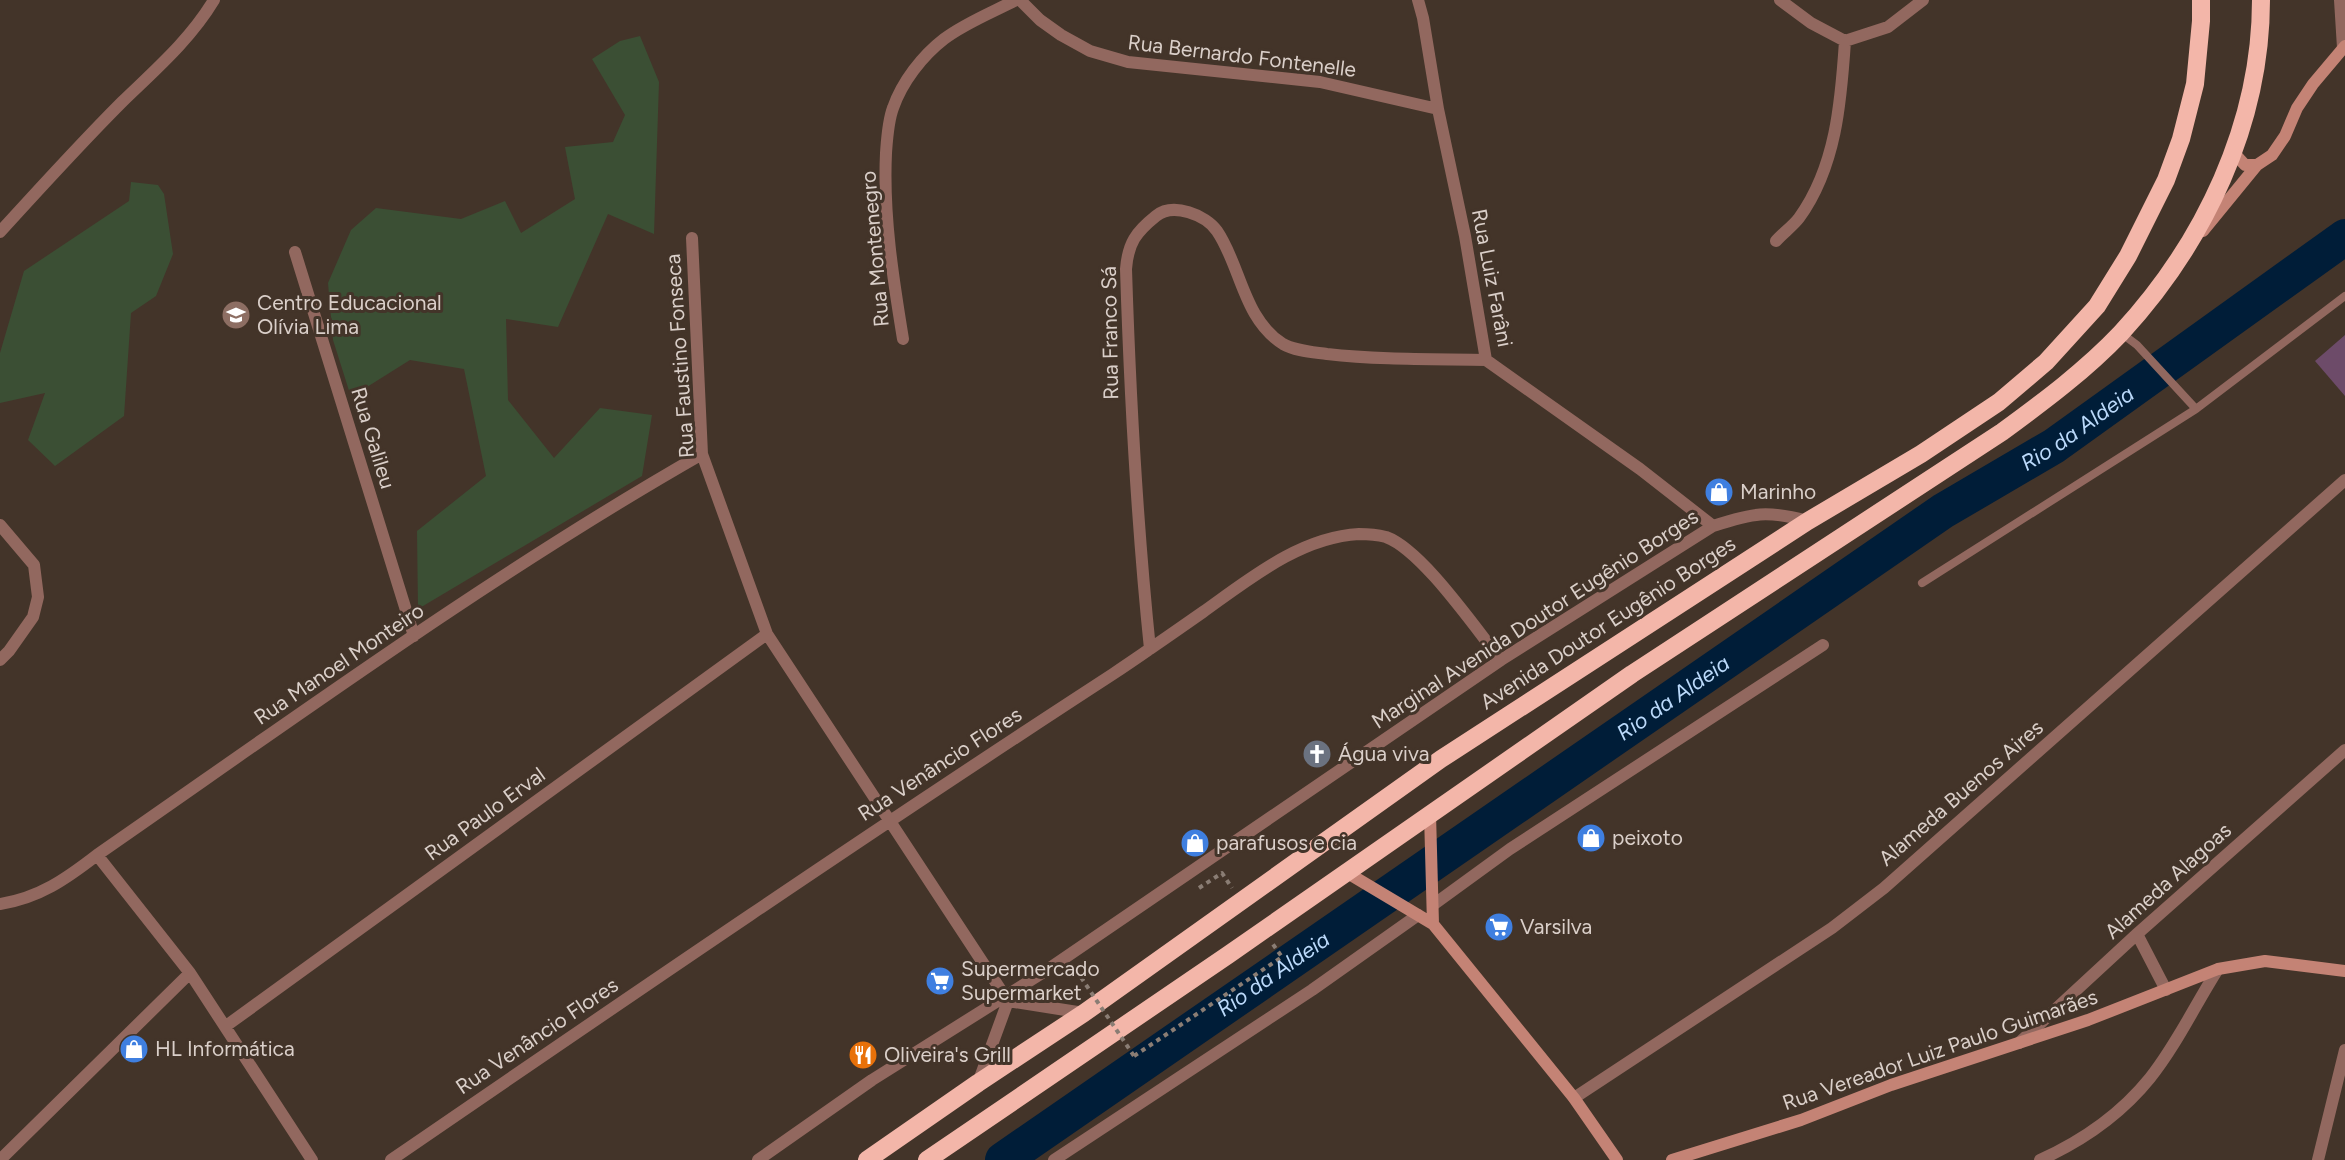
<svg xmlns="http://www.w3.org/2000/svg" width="2345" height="1160" viewBox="0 0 2345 1160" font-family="Figtree,sans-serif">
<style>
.green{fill:#3b4f34}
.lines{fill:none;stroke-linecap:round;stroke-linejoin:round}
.river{stroke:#001d38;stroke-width:36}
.building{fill:#6d4b69}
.path{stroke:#8a7d74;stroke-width:4;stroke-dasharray:4.5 4.5;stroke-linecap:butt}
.lane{stroke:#92685f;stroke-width:8}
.street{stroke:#92685f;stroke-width:12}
.secondary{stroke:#c48375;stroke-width:12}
.highway{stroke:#f3b6a9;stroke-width:18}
.path-bridge{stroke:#8a7d74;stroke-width:4;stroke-dasharray:4.5 4.5;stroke-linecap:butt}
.labels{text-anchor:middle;stroke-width:6;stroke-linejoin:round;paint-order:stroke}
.street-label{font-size:21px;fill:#dacfc9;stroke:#433429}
.poi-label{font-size:21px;fill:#dacfc9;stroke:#433429;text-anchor:start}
.water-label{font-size:22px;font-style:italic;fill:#bad9fa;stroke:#433429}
</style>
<rect width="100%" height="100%" fill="#433429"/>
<!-- green -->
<path class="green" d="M640,36l19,46 -5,152 -46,-20 -50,113 -52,-8 2,81 46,58 46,-50 52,7 -10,61 -224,133 -1,-78 69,-55 -22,-107 -54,-9 -59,37 -18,-57 -5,-57 23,-53 25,-22 85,11 44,-18 16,32 54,-34 -10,-52 48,-5 12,-27 -33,-56 28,-18z
M131,182l27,3 6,9 9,60 -17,42 -25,17 -7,103 -69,50 -27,-26 17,-47 -45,10v-50l24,-82 105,-70z"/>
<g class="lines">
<!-- river -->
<path class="river" id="s1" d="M1003,1160l940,-649 111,-65 291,-209"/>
</g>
<!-- building -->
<path class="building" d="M2345,335v61l-30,-35z"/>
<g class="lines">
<!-- path -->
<path class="path" d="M1199,888l23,-15 10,15
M1134,1056l148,-99 -10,-14"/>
<!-- lane -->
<path class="lane" d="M2121,333l16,12 59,64
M1922,583l274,-174 149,-113"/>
<!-- street -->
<path class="street" d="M1020,0l20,20 21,15 29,16 38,11 192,20 118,27
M1418,0l5,18 15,91 27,127 21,124 154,109 73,57
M1780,0l31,23 34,18 43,-14 35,-27
M2340,0l3,48
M0,232c40,-44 80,-88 122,-130 33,-32 68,-62 92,-102
M692,238l10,216 65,180 241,367 76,12
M1776,241c7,-8 17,-15 23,-23 37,-51 42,-116 46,-177
M295,252l119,384
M903,339c-10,-61 -20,-124 -17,-186 1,-14 2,-32 7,-45 9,-26 29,-52 51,-69 21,-16 49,-27 72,-39
M0,525l34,40 4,32 -5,20 -24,34 -9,9
M1150,649c-13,-126 -20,-253 -24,-380 2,-26 10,-37 30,-53 17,-14 50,-1 61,15 24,35 26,88 66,113 12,7 30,8 44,10 53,6 106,5 159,6
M97,855l93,118 122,187
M0,904c39,-6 66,-25 97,-49 199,-138 395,-281 605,-401
M1433,905l77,-56 313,-204
M2137,934l29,56
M226,1026l541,-392
M2019,1043l118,-109 208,-184
M978,1083l30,-82
M1574,1098l258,-170 52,-40 461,-408
M0,1160l190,-187
M391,1160c239,-164 479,-328 722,-486 30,-20 60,-41 90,-62 45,-32 97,-75 156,-78 8,0 19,1 27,3 36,13 89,91 115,123
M758,1160l114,-80 175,-110 454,-310 212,-134c41,-13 53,-16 95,-5
M1054,1160l258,-170 106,-75
M2040,1160c42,-19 81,-46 110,-82 27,-34 45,-73 68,-109
M2318,1160l27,-110"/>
<!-- secondary -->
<path class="secondary" d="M2234,153l11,12h12
M2203,231l54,-66 15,-10 13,-19 12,-28 16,-24 32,-38
M1430,814l3,110
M1346,872l87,52 141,174 43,62
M1672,1160l129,-40 90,-35 197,-65 130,-51 47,-8 80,10"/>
<!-- highway -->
<path class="highway" d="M867,1160l111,-77 106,-70 357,-254 367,-238 113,-67 78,-52 47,-40 51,-56 31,-50 38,-76 15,-41 14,-55 6,-63v-21
M927,1160l301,-205 404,-281 370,-242c41,-30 84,-62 119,-99 83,-90 140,-209 140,-333"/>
<!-- path-bridge -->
<path class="path-bridge" d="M1076,970l58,86"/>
</g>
<!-- icons -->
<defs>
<g id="school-disc" transform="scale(1.5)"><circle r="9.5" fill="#8d6e63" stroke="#433429"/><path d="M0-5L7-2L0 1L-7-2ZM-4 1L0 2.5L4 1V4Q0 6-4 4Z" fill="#fff"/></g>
<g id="shop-disc" transform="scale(1.5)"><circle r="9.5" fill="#3f7fe0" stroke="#433429"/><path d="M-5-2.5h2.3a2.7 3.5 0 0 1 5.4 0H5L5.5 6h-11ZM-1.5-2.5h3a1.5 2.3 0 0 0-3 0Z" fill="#fff"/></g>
<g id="church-disc" transform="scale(1.5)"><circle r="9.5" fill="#6b7280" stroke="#433429"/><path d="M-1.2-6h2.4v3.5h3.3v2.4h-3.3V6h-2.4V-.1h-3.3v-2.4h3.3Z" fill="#fff"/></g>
<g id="supermarket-disc" transform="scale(1.5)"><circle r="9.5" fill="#3f7fe0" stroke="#433429"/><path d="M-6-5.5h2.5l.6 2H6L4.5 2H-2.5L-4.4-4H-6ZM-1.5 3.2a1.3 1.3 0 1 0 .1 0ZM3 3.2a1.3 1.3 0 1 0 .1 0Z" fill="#fff"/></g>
<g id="restaurant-disc" transform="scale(1.5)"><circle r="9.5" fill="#e8710a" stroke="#433429"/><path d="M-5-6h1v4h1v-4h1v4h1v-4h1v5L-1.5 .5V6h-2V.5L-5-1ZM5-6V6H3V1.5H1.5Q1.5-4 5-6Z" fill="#fff"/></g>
</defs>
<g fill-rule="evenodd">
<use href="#school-disc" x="236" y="315"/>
<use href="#shop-disc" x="1719" y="492"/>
<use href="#church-disc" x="1317" y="754"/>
<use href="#shop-disc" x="1591" y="838"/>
<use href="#shop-disc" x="1195" y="843"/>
<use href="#supermarket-disc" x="1499" y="927"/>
<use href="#supermarket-disc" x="940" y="981"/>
<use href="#shop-disc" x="134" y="1049"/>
<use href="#restaurant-disc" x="863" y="1055"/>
</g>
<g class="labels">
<!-- street labels -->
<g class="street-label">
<text transform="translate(1242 56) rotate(7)" y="7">Rua Bernardo Fontenelle</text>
<text transform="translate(875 249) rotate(-95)" y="7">Rua Montenegro</text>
<text transform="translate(1492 278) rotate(79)" y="7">Rua Luiz Farâni</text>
<text transform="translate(1110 333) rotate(-91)" y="7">Rua Franco Sá</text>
<text transform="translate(680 356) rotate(-94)" y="7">Rua Faustino Fonseca</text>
<text transform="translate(373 438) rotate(73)" y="7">Rua Galileu</text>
<text transform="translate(1535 619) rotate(-33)" y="7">Marginal Avenida Doutor Eugênio Borges</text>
<text transform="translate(1608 623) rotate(-33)" y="7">Avenida Doutor Eugênio Borges</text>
<text transform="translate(339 664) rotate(-34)" y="7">Rua Manoel Monteiro</text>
<text transform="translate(940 764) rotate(-33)" y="7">Rua Venâncio Flores</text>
<text transform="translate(1961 793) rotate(-41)" y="7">Alameda Buenos Aires</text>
<text transform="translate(485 814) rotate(-36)" y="7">Rua Paulo Erval</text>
<text transform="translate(2168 881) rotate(-42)" y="7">Alameda Alagoas</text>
<text transform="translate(537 1036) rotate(-34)" y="7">Rua Venâncio Flores</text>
<text transform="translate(1940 1050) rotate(-19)" y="7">Rua Vereador Luiz Paulo Guimarães</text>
</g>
<!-- poi labels -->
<g class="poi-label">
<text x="257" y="310">Centro Educacional<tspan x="257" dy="24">Olívia Lima</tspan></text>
<text x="1740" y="499">Marinho</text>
<text x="1338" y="761">Água viva</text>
<text x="1612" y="845">peixoto</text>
<text x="1216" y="850">parafusos e cia</text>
<text x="1520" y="934">Varsilva</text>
<text x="961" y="976">Supermercado<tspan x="961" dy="24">Supermarket</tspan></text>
<text x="155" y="1056">HL Informática</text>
<text x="884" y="1062">Oliveira's Grill</text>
</g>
<!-- water labels -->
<g class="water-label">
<text dy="8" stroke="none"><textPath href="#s1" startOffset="1300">Rio da Aldeia</textPath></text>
<text dy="8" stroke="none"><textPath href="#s1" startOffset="814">Rio da Aldeia</textPath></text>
<text dy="8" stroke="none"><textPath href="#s1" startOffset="328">Rio da Aldeia</textPath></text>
</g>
</g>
</svg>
